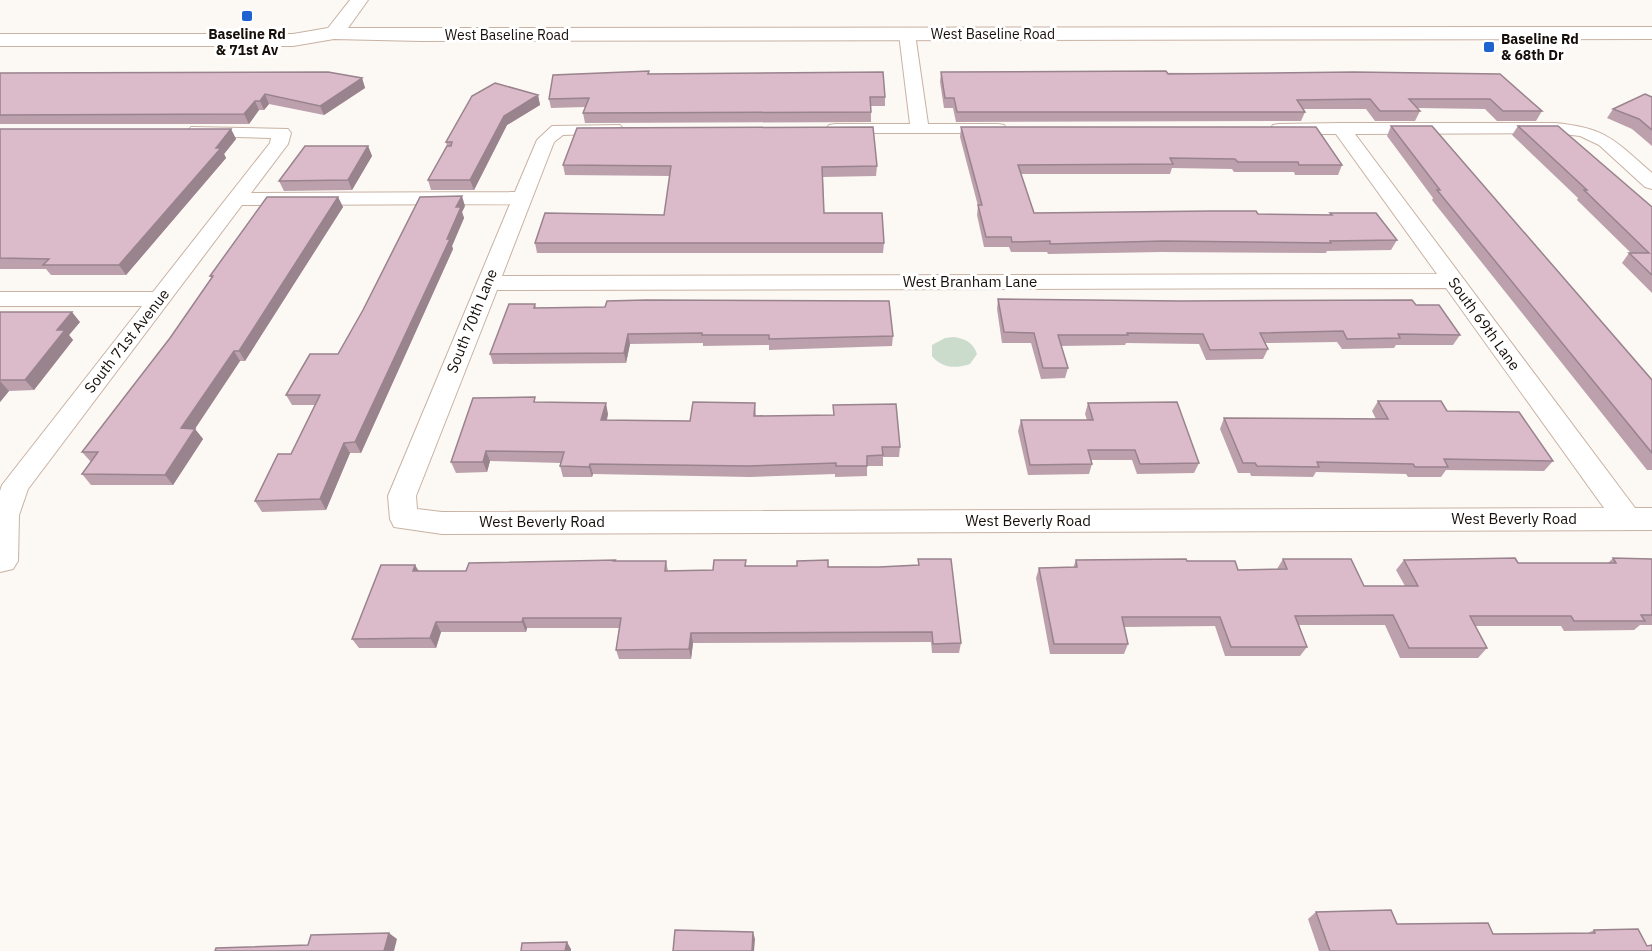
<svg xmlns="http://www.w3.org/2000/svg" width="1652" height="951" viewBox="0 0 1652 951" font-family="'IBM Plex Sans',sans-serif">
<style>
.green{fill:#cbdbcc}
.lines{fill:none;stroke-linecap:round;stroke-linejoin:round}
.street-casing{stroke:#c8b2a3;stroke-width:2}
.secondary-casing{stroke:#c8b2a3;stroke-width:2}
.street{fill:#fff;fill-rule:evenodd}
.secondary{fill:#fff;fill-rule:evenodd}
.wall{fill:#bca1ad}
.shaded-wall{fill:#99838d}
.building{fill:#dbbbc9;stroke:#99838d;stroke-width:1.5}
.poi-dot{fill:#1e63cf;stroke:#fff;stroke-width:2}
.labels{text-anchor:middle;stroke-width:6;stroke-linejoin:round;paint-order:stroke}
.far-poi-label{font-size:14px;font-weight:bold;fill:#160f0a;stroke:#fff}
.far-street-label{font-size:14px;fill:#160f0a;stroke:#fff}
.street-label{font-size:15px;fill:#160f0a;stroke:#fff}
</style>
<rect width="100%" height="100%" fill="#fcf8f4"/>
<!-- green -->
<path class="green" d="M954,337c11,2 19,5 23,17l-7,10c-15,5 -28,4 -38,-8v-11l13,-7z"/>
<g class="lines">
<!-- street casing -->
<g class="street-casing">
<path id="street" d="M907,29l8,5 13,90h70l6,1 3,4 -3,4h-175l-3,-4 3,-4 6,-1h75l-11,-90z
M1341,123h214c52,5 59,17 97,50v16l-7,-2 -46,-42 -19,-9 -25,-3 -200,1 280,374h17v22l-1210,4 -48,-7 -4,-8 -2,-23 122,-292 -268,1 -214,284 -9,26 -1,46 -5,8 -13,3v-81l2,-6 140,-179h-142v-14h153l117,-149 1,-5 -74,-2 -6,-1 -3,-4 3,-4 97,2 3,4 -3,11 -37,49 264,-1 22,-52 15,-14 68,-1 3,4 -3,4 -57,2 -9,7 -52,134 935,-2 -101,-140h-57l-6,-1 -3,-4 3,-4 6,-1zM1446,288l158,220 -1162,4 -25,-3 -1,-13 81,-206z"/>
</g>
<!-- secondary casing -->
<g class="secondary-casing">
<path id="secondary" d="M350,0h18l-20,28 1304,-1v12l-1231,2 -87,-2 -41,7h-293v-12h293l35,-6z"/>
</g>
<!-- street -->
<use href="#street" class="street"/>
<!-- secondary -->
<use href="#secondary" class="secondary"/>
</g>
<!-- wall -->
<path class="wall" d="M941,72l559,2 42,37 -6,10h-39l-12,-12 -68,-1 3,3 -5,10h-40l-9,-12h-62l1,3 -4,9 -345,1 -3,-14h-9l-4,-26z
M0,73l362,5 3,10 -41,27 -55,-11 -5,6h-5l-10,14h-249z
M650,74l235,23v9h-14v16l-286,1 -2,-10 2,-6 -34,1 -2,-9z
M538,95l2,10 -33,20 -33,65h-43l-3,-10 19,-34 -1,-4z
M1652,97v49l-20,-17 -25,-11 6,-9z
M1391,126l261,254v90h-5l-215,-270 1,-2 -46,-62z
M1518,126l134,81v86l-30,-30 7,-10h2l-54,-53 1,-2 -66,-63z
M961,127l381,38 -4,10h-43l-1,-3h-60l-2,-3 -60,-1 -2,6h-149l13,39 296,2v-2l67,27 -6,10 -64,1 -1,2 -165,-1 -113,2 -1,-2h-36l-2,-5h-25l-7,-32 1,-9 -18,-69z
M0,129h231l5,10 -12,15 2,4 -100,117h-75l-5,-6h-46z
M368,146l4,10 -20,34 -68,1 -5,-10z
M563,165l314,1 -1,10 -53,1 1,36 60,30 -1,10h-346l-2,-10 129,-28 6,-39 -105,-1z
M338,197l5,10 -98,154h-5l-45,68 8,10 -30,46h-82l-9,-11 9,-12 -9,-10 88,-114 42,-59 -2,-3z
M465,206l-3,6 2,6 -12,28 1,3 -92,204h-11l-24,57 -64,2 -7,-11 36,-47 24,-49h-23l-6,-10 52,-41z
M998,299l418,6 44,30 -7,10h-57l-2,3 -52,1 -5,-7 -72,1 3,6 -5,10 -57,1 -7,-16 -73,-1 -1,2 -64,1 7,22 -3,10 -24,1 -10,-36h-29l-5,-34z
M535,304l1,4 357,28 -1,10 -123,4v-5l-66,1v-3l-73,1 -4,19 -133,1 -3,-10z
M0,312l80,10 -11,13 4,5 -39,50 -25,1 -9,11z
M1378,401l69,10 106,50 -9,10 -98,-1 -5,7h-33l-2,-3 -90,-2 -3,5 -62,-1 -1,-3h-12l-18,-44 4,-11 152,1 -4,-8z
M537,402l71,12 -1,6 83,1 65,-18 1,13 144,31 -1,10h-16v9h-16v10l-32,1v-3l-85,3 -157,-3 -1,3h-29l-3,-11 1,-3 -71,-2 -3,11 -31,1 -5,-11z
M1088,403l111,60 -5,10 -57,1 -5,-14h-41l1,4 -3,10 -61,1 -10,-44 3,-11h66l-2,-6z
M1613,558l39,1v66h-12l-6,5 -70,1 -3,-5h-86l12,22 -9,10h-78l-15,-33h-86l8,22 -7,9h-75l-10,-30 -91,1 4,17 -4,10h-74l-14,-76 3,-10h34l3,-8 111,1 51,9 39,-1 6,-10 81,27h41l-9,-16 8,-10 114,3h90z
M918,559l43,84 -2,10h-27l-1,-11 -238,1 -2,16h-72l-3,-9 3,-22h-92l-1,4h-85l-5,16h-77l-7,-9 63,-74 4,6h47l149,-10h51l2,10 45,-1 33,-10v6l133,1 39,-2z
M1316,912l81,12 96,10 95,-1 6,-3 53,16 5,5h-333l-11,-32z"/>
<!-- shaded-wall -->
<path class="shaded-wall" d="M362,78l3,10 -41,27 -4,-9z
M265,94l4,10 -5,6 -4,-9z
M538,95l2,10 -33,20 -33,65 -4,-10 34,-64z
M255,101l4,9 -10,14 -5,-10z
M231,129l5,10 -12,15 2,4 -100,117 -7,-10z
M368,146l4,10 -20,34 -4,-10z
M462,196l3,10 -3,6 2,6 -12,28 1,3 -92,204 -6,-11 92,-203 9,-32z
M338,197l5,10 -98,154 -6,-10z
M72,312l8,10 -11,13 4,5 -39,50 -9,-10 32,-50z
M628,334l2,10 -4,19 -2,-10z
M234,351l6,10 -52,78 -7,-11z
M0,381l9,10 -9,11z
M606,403l2,11 -4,16 -3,-10z
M195,429l8,10 -30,46 -8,-10z
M344,443l6,10 -24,57 -6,-11z
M486,451l4,10 -3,11 -4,-10z
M590,464l3,10 -1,3 -3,-10z
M415,565l5,10 -7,-4z
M523,618l4,10 -1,4 -4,-10z
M436,622l5,10 -5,16 -6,-10z
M691,633l2,10 -2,16 -2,-10z
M753,932l2,7 -1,12h-2z
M389,933l8,6 -3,12h-10z
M567,942l4,7v2h-6z"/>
<!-- building -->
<path class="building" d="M649,71l-1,3 235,-2 2,25h-15l1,15 -288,1 6,-15 -40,1 4,-24z
M1166,71l2,3 186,-2 146,2 42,37h-39l-13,-12h-81l11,12h-40l-10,-12 -73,1 8,12h-348l-3,-14h-9l-4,-26z
M328,72l34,6 -42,28 -55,-12 -5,7h-5l-11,13 -244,1v-42z
M495,83l43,12 -34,21 -34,64h-42l19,-34h4l1,-4h-6l26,-46z
M1645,94l7,3v33l-13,-11 -26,-10z
M1391,126h41l220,254v73l-215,-263h3z
M1518,126h40l94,81v68l-23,-22h20l-65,-63h3z
M873,127l4,39 -55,1 2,46h58l2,30h-349l10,-30 119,2 7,-49 -108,-1 14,-37z
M961,127h355l26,38h-43l-1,-3h-60l-3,-3 -65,-1 3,6 -155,1 16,48 178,-2h44l2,3 74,1 -2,-2h46l21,27 -67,1 1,2 -167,-2 -114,3v-3l-38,1 -1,-5h-25l-8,-32h4z
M0,129h231l-15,19h5l-102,117h-76l6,-6 -49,-1z
M305,146h63l-20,34 -69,1z
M462,196l-6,11h5l-14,32h3l-95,203 -11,1 -24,56 -65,2 23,-47h13l29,-59h-34l24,-41h28l25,-44 57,-113z
M267,197h71l-99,154h-5l-53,77 14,1 -30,46 -83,-1 16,-22h-16l88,-114 43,-62h-3z
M998,299l183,2 231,-1 4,5h23l21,30 -62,-1 2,4 -53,1 -4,-8 -83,2 8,16 -58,1 -7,-16 -76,-1 1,2h-70l10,33h-25l-9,-35 -30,-1z
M646,300l243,1 4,35 -124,3v-4h-67v-2l-74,1 -4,19 -134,1 19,-50h26l-1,4 71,-1 2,-6z
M0,312h72l-15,18h8l-40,50h-25z
M535,397l-1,5 72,1 -5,17 89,1 3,-19 62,1 -1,13 80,-1 -1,-10 63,-1 4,43h-18l1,8 -16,1v10h-31v-3l-87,3 -159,-2 -1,3 -29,-1 4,-14 -78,-1 -3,11h-32l22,-64z
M1378,401h63l6,10 72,1 34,49 -109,-2 4,8h-33l-2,-3 -96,-2 2,5 -62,-1 -2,-3h-12l-19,-45 164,1z
M1177,402l22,61 -59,1 -5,-14h-47l4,14 -62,1 -9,-45h72l-5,-17z
M1515,558l3,5h98l-3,-5 39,1v56h-11l4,6h-71l-3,-5h-101l17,32h-78l-16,-33 -98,1 12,31h-76l-11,-30h-98l6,27h-74l-15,-76 38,-1 -1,-7 110,-1 1,2h48l3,9 49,-1 -4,-10h68l13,27h54l-14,-26z
M918,559h33l10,84 -28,1 -1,-12 -241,1 -2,16 -73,1 5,-32h-98l-1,4h-86l-6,16 -78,1 29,-74h34l-2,6h53l3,-8 146,-3 -1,1h52l-1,10 48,-1 1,-10h32l-1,6h52v-5l31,-1v7h51l40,-2z
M1391,910l6,14 91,-1 5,11 102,-1 -1,-3 44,-1 9,17 5,-1v6h-322l-14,-39z
M675,930l78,2 -1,19h-79z
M389,933l-5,18h-169l1,-3 92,-3 3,-10z
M567,942l-2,9h-44l1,-8z"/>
<!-- markers -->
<g class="poi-dot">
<rect x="241" y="10" width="12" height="12" rx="3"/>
<rect x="1483" y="41" width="12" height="12" rx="3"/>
</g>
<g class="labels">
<!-- far-poi labels -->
<g class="far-poi-label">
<text x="247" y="39">Baseline Rd<tspan x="247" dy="16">&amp; 71st Av</tspan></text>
<text x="1501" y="44" text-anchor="start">Baseline Rd<tspan x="1501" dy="16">&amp; 68th Dr</tspan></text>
</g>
<!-- far-street labels -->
<g class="far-street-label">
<text x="993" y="39">West Baseline Road</text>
<text x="507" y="40">West Baseline Road</text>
</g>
<!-- street labels -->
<g class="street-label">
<text x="970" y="287">West Branham Lane</text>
<text transform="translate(472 321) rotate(-68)" y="5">South 70th Lane</text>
<text transform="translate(1484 324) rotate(54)" y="5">South 69th Lane</text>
<text transform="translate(127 341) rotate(-52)" y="5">South 71st Avenue</text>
<text x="1514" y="524">West Beverly Road</text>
<text x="1028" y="526">West Beverly Road</text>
<text x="542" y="527">West Beverly Road</text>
</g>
</g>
</svg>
